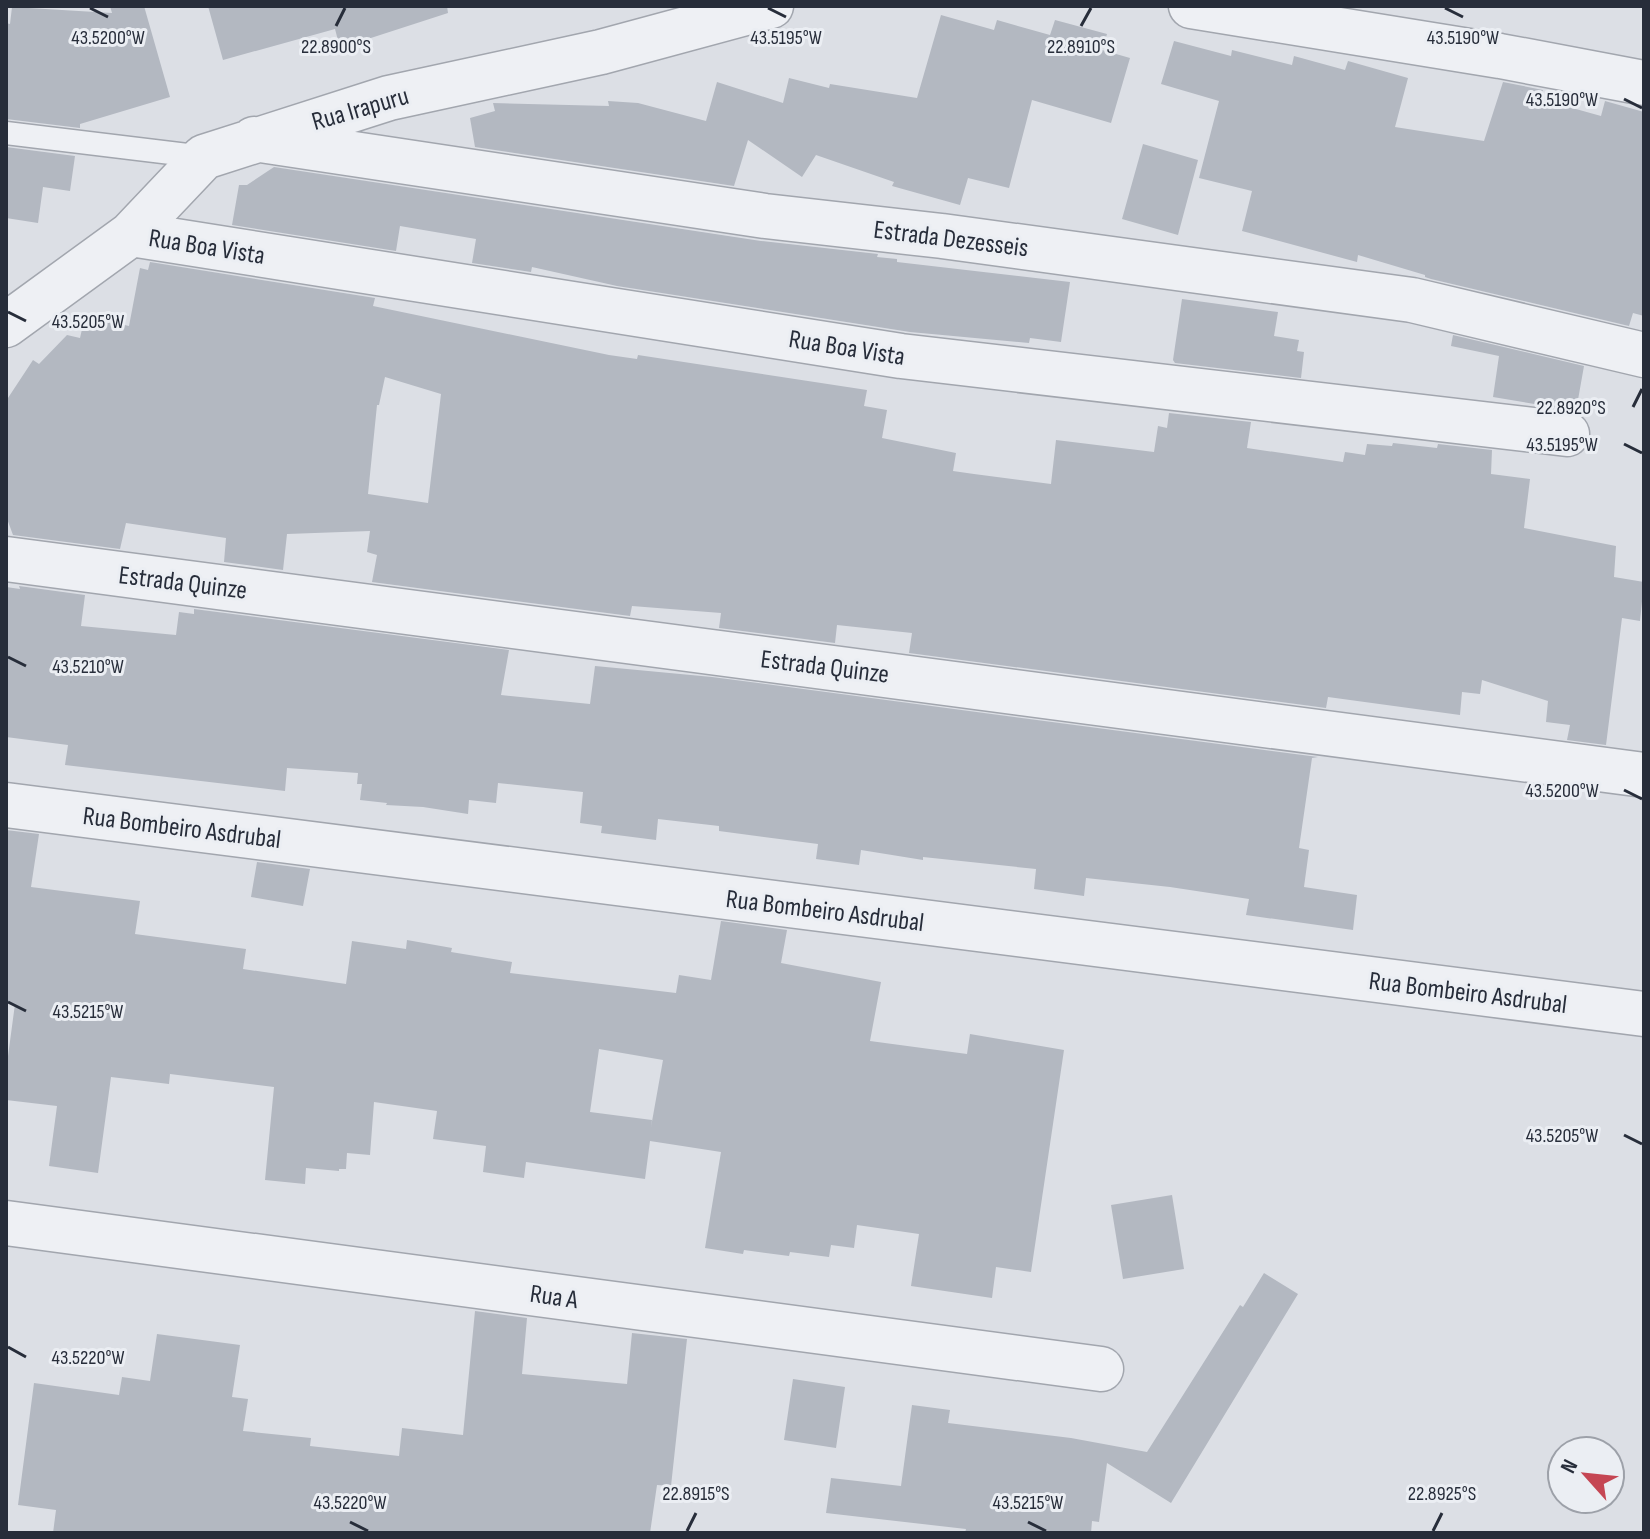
<svg xmlns="http://www.w3.org/2000/svg" width="1650" height="1539" viewBox="0 0 1650 1539" font-family="'Sofia Sans Condensed',sans-serif">
<style>
.building{fill:#b3b8c1;fill-rule:evenodd}
.lines{fill:none;stroke-linecap:round;stroke-linejoin:round}
.lane-casing{stroke:#a2a6ae;stroke-width:25}
.street-casing{stroke:#a2a6ae;stroke-width:47}
.lane{stroke:#eef0f4;stroke-width:22}
.street{stroke:#eef0f4;stroke-width:44}
.ticks{fill:none;stroke:#272d3a;stroke-width:3}
.labels{text-anchor:middle;stroke-width:6;stroke-linejoin:round;paint-order:stroke}
.street-label{font-size:26px;fill:#272d3a;stroke:#ebeef3}
.ticks-label{font-size:20px;text-anchor:middle;fill:#272d3a;stroke:#ebeef3;stroke-width:6;stroke-linejoin:round;paint-order:stroke}
</style>
<rect width="100%" height="100%" fill="#dcdfe5"/>
<!-- building -->
<path class="building" d="M110,6h34l26,91 -90,27v4l-74,-9v-96l4,1 2,-17 100,6z
M208,6h239l1,7 -108,35 -5,-19 -112,31z
M941,15l53,15 3,-10 53,15 5,-15 52,14 -5,16 28,8 -19,65 -79,-23 -23,88 -41,-10 -8,27 -68,-19 2,-4 -78,-27 -14,22 -54,-37 -14,46 -259,-39 -5,-29 25,-7 -2,-8 116,3 -1,-5 30,2 68,18 11,-39 66,21 6,-25 40,10 1,-4 87,14z
M1174,41l57,15 1,-6 60,15 2,-9 51,14 3,-9 60,17 -13,49 89,14 19,-59 40,8 -3,9 61,17 4,-15 39,11v204l-11,-3 -4,13 -198,-47 -6,-2v-2l-67,-20 -1,7 -115,-31 10,-40 -53,-13 20,-77 -58,-17z
M1143,144l55,16 -20,75 -56,-16z
M6,147l69,9 -5,35 -27,-4 -5,36 -32,-5z
M274,167l487,74 117,13 -1,3 20,2v3l173,20 -9,60 -31,-4 -1,5 -119,-11 -293,-46 -85,-19 -1,5 -59,-9 4,-24 -76,-13 -4,25 -164,-26 7,-40h8z
M150,262l225,36 -2,8 236,49 28,4 1,-4 229,35 -3,16 23,4 -5,28 74,15 -3,18 21,3 77,10 5,-44 98,12 4,-26 9,2 2,-15 82,9 -4,26 96,14 2,-10 20,3 2,-11 25,2 1,-3 44,5 1,-4 54,6 -1,24 39,5 -6,49 92,18 -2,31 30,5 -4,39 -18,-3 -16,127 -39,-5 3,-15 -24,-3 2,-21 -66,-21 -2,14 -18,-2 -2,23 -132,-18 -2,11 -417,-55 3,-20 -75,-8 -2,18 -116,-15 2,-15 -89,-7 -2,10 -258,-34 5,-27 -10,-3 3,-21 -83,3 -4,36 -59,-8 2,-24 -100,-15 -6,26 -107,-14 -7,-19v-115l27,-41 6,4 28,-29 13,3 5,-22 44,10 11,-58 8,2zM385,377l56,17 -13,109 -60,-9 9,-89h2z
M1182,299l96,13 -4,24 25,4 -2,11 7,1 -3,26 -126,-15 -2,-3z
M1453,335l131,31 -8,45 -83,-14 6,-41 -48,-10z
M19,586l66,9 -4,31 95,9 3,-23 15,2v-5l315,41 -8,45 89,9 5,-38 117,11 606,80 -6,1 -13,90 10,2 -5,37 53,8 -4,35 -107,-15 3,-16 -79,-12 -84,-9 -2,18 -50,-7 2,-20 -113,-12v3l-62,-10 -2,15 -43,-6 2,-15 -99,-13v-5l-61,-7 -2,21 -55,-7 1,-7 -22,-3 3,-31 -85,-9 -2,20 -27,-3 -1,14 -45,-7 -37,-2 1,-2 -27,-3 2,-16h-5l1,-11 -71,-5 -2,23 -220,-26 3,-20 -62,-8v-150l14,2z
M6,830l33,4 -8,53 109,14 -5,33 111,15 -3,20 103,15 6,-43 54,8 1,-9 45,8 -1,4 61,10 -2,11 166,20 3,-18 32,5 10,-59 66,9 -6,33 100,19 -11,59 97,13 3,-20 94,16 -33,222 -35,-5 -4,31 -81,-12 8,-52 -62,-9 -3,23 -23,-3 -2,12 -39,-5 -1,4 -45,-6 -1,4 -38,-6 16,-96 -71,-11 -5,38 -119,-17 -2,16 -41,-6 3,-26 -53,-7 4,-28 -63,-9 -4,53 -23,-2 -1,16h-7v2l-33,-3 -1,16 -40,-4 9,-93 -104,-13 -1,10 -58,-7 -13,96 -49,-7 8,-60 -51,-6v-29l9,-67 -9,-1zM599,1049l64,11 -12,67 1,-7 -62,-8z
M257,862l53,7 -7,37 -52,-9z
M1172,1195l12,74 -61,10 -12,-74z
M1264,1273l34,21 -127,209 -64,-40 -8,59 -7,-1 -1,12h-126l1,-4 -140,-16 5,-35 70,8 11,-81 38,5 -2,13 123,15 76,14 93,-147 3,2z
M475,1311l52,7 -5,56 105,10 5,-51 55,6 -16,147 -14,-1 -7,48h-597l3,-23 -38,-5 16,-122 85,12 3,-18 28,4 7,-47 83,11 -8,52 16,2 -5,32 68,7 -1,8 89,10 3,-28 61,7z
M793,1379l52,8 -9,61 -52,-8z"/>
<g class="lines">
<!-- lane casing -->
<g class="lane-casing">
<path id="lane" d="M6,133l198,24"/>
</g>
<!-- street casing -->
<g class="street-casing">
<path id="street" d="M1191,6l309,50 144,27
M254,139l511,77 177,20 470,64 232,55
M131,234l770,122 666,78
M6,325l125,-91 73,-77 185,-59 212,-46 170,-46
M6,559l1638,216
M6,805l1638,209
M6,1223l1095,146"/>
</g>
<!-- lane -->
<use href="#lane" class="lane"/>
<!-- street -->
<use href="#street" class="street"/>
</g>
<!-- ticks -->
<path class="ticks" d="M90,8l18,9M768,8l18,9M1445,8l18,9M336,26l9,-18M1081,26l10,-18M1624,99l18,9M8,312l18,9M1633,407l9,-18M1624,444l18,9M8,657l18,9M1624,790l18,9M8,1002l18,9M1624,1135l18,9M8,1347l18,10M350,1522l18,9M1028,1522l18,9M687,1531l9,-18M1433,1531l9,-18"/>
<g class="labels">
<!-- street labels -->
<g class="street-label">
<text transform="translate(360 108) rotate(-16)" y="9">Rua Irapuru</text>
<text transform="translate(951 238) rotate(7)" y="9">Estrada Dezesseis</text>
<text transform="translate(207 246) rotate(9)" y="9">Rua Boa Vista</text>
<text transform="translate(847 347) rotate(9)" y="9">Rua Boa Vista</text>
<text transform="translate(183 582) rotate(7)" y="9">Estrada Quinze</text>
<text transform="translate(825 666) rotate(7)" y="9">Estrada Quinze</text>
<text transform="translate(182 827) rotate(7)" y="9">Rua Bombeiro Asdrubal</text>
<text transform="translate(825 910) rotate(7)" y="9">Rua Bombeiro Asdrubal</text>
<text transform="translate(1468 992) rotate(7)" y="9">Rua Bombeiro Asdrubal</text>
<text transform="translate(554 1296) rotate(8)" y="9">Rua A</text>
</g>
</g>
<g class="ticks-label">
<text x="108" y="44">43.5200°W</text>
<text x="786" y="44">43.5195°W</text>
<text x="1463" y="44">43.5190°W</text>
<text x="336" y="53">22.8900°S</text>
<text x="1081" y="53">22.8910°S</text>
<text x="1562" y="106">43.5190°W</text>
<text x="88" y="328">43.5205°W</text>
<text x="1571" y="414">22.8920°S</text>
<text x="1562" y="451">43.5195°W</text>
<text x="88" y="673">43.5210°W</text>
<text x="1562" y="797">43.5200°W</text>
<text x="88" y="1018">43.5215°W</text>
<text x="1562" y="1142">43.5205°W</text>
<text x="88" y="1364">43.5220°W</text>
<text x="696" y="1500">22.8915°S</text>
<text x="1442" y="1500">22.8925°S</text>
<text x="350" y="1509">43.5220°W</text>
<text x="1028" y="1509">43.5215°W</text>
</g>
<!-- border -->
<rect width="1650" height="1539" fill="none" stroke="#272d3a" stroke-width="16"/>
<!-- north arrow -->
<g transform="translate(1586 1475) rotate(297)"><circle r="38" fill="#ebeef3" stroke="#9da1a9" stroke-width="2"/>
<path d="M0-6L14 30L0 20L-14 30Z" fill="#c54653"/>
<text y="-12" font-size="22" font-weight="bold" text-anchor="middle" fill="#272d3a">N</text>
</g>
</svg>
